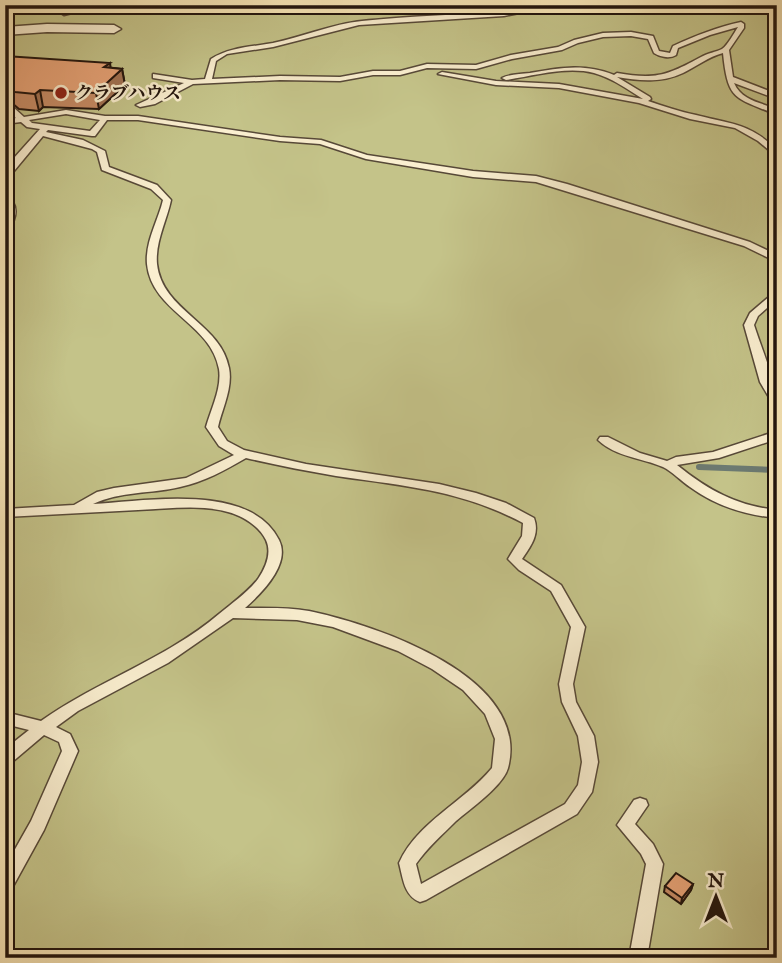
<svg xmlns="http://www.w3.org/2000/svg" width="782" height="963" viewBox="0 0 782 963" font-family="'IM FELL English','Noto Serif JP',serif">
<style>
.green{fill:#c4c389;stroke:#736c4c;stroke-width:2}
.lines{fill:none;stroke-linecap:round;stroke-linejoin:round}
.stream{stroke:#6c7a72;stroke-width:6}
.lane-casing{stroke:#574938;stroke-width:3}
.street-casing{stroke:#574938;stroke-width:3}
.lane{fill:#faefd0;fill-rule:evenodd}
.street{fill:#faefd0;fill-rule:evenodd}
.wall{fill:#c78c66;stroke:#22150e;stroke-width:2}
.shaded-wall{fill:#a27253;stroke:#22150e;stroke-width:2}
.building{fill:#e7a377;stroke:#22150e;stroke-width:2}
.poi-dot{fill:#8f2418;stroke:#faefd0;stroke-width:2.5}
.labels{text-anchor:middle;stroke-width:5;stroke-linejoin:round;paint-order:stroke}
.far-poi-label{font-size:18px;font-weight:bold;fill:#22150e;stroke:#faefd0;text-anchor:start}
</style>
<rect width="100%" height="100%" fill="#f7e6b7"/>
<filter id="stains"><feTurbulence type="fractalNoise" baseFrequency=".00286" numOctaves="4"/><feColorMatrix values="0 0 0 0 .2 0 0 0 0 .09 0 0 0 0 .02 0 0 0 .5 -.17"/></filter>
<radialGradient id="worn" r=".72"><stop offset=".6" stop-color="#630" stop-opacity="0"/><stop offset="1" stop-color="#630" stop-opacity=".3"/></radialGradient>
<!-- green -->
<path class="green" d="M5,5h772v953h-772z"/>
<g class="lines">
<!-- stream -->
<path class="stream" d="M699,467l78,3"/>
<!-- lane casing -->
<g class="lane-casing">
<path id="lane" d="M91,5h13l-40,10 -3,-2z
M544,5h16l-56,11 -145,9 -86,22 -46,7 -11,7 -4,18 68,-3 60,1 33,-6h27l27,-7 49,1 35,-10 47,-8 16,-7 29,-7 28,-1 22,4 6,15 11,2 3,-7c22,-10 44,-19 68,-24l3,2v4l-15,22 4,27 44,17v5l-43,-16c8,18 26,19 42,26l1,6c-42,-18 -49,-13 -54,-62 -15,4 -26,13 -40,20 -21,10 -44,8 -66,4l33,20 1,2 -3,2c16,5 32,11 48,14 35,9 54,8 81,35v7l-19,-16 -23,-13 -45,-9 -51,-16 -80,-15 -63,-3 -58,-11 4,-2 54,9 63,3 84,15c-16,-10 -31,-21 -49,-26 -28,-7 -60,3 -88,7l-4,-2c8,-4 19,-4 28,-5 29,-5 55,-10 84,2l3,-2c39,7 51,2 84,-16 7,-4 15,-5 21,-8 6,-4 12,-16 16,-22l-28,8 -32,13 -2,7c-6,4 -16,2 -22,-2l-6,-14 -17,-3 -28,1 -25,6 -16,7 -50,9 -36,10 -49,-1 -27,7h-27l-33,6 -60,-1 -87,4 -38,20 -15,3 -4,-2 48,-22 -31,-5v-4l39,6 13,-1 6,-20c19,-12 40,-12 62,-16 29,-6 59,-19 89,-22 61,-7 122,-5 182,-16z
M7,107h6l11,10 42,-7 39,6h33l142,21 41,3 46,15 106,16 63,5 31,8 183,58 27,13v7l-33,-16 -208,-64 -63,-5 -107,-18 -46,-15 -40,-3 -142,-21h-31l-12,16h-3l-44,-6 -2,2 37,8 22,11 4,16 48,18 14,15c-4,20 -16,42 -14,64 5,47 64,59 72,104 4,20 -7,41 -11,59l9,14 17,9 62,14 133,20 37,9 30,10 28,15c6,16 -3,28 -12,41l39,26 24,42 -12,57 3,18 18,34 4,26 -6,30 -15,22 -151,86 -6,2c-16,-6 -17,-24 -21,-39 18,-41 65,-61 93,-95l3,-29 -10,-25 -22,-24 -31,-21 -34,-18 -65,-24 -36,-7 -64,-2 -65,45 -90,48 -22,16 14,7 8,17 -34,79 -33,60 -6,2v-25l26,-46 31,-70 -3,-9 -15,-7 -33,28 -6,1v-15l24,-19 -24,-6v-12l36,9c56,-40 125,-62 178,-107 13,-11 28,-21 39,-35 8,-12 14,-26 8,-39 -7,-14 -23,-24 -38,-28 -29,-8 -60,-3 -90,-2 -44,2 -88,5 -133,7v-8l69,-4 23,-13 17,-4 72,-10 48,-23 -15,-9 -13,-19c5,-18 16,-39 13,-58 -8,-46 -67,-57 -72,-105 -2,-22 11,-43 16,-64l-12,-11 -49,-19 -5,-18 -5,-3 -49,-13 -29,35 -9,2v-5l35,-39 -13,-2 -6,-5 -16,2v-4l11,-2 -9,-7zM66,114l34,6 -10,11 -58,-8 -3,-3zM246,458c30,7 60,13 90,18 68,10 125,14 187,47l-1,13 -14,23 11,11 32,21 20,36 -12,57 3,18 16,34 4,26 -4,23 -13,19 -144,80 -5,-20c11,-16 26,-29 40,-43 14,-12 47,-35 52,-53 24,-91 -132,-143 -199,-157 -21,-4 -43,-3 -64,-3 17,-15 46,-44 34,-68 -29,-58 -133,-39 -186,-36 28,-13 58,-10 87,-17 24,-5 45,-17 66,-29z
M5,194c15,10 12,24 3,37l-3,1 2,-19z
M777,290v9l-19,17 -4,9c7,22 23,60 23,80l-4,-1 -13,-22 -16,-57 6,-12z
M777,431v8l-58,19 -42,7c31,25 60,41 100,45v8c-32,-3 -61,-12 -87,-31 -9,-6 -17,-15 -27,-20 -21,-9 -47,-10 -65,-27l2,-3h8l32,16 27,8 9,-4 37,-5z
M640,798l6,2 2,5 -13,19 18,20 10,20 -16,94h-18l17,-94 -5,-10 -24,-29 17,-25z"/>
</g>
<!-- street casing -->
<g class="street-casing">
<path id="street" d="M47,24l67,1 7,4 -7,4 -67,-1 -42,3v-8z"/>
</g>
<!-- lane -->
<use href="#lane" class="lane"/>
<!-- street -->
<use href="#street" class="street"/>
</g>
<!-- wall -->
<path class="wall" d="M5,56l117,13 3,16 -26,24 -56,-2 -4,4 -20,-2 -6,-5 -8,3z
M693,884l-2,6 -10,14 -17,-12 1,-6z"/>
<!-- shaded-wall -->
<path class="shaded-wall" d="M110,63l2,15 10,-9 3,16 -26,24 -3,-16 8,-26z
M10,88l3,16 -8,3v-18z
M40,90l3,17 -4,4 -4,-17z
M693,884l-2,6 -10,14 1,-6z"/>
<!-- building -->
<path class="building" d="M5,56l105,7 -6,4 18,2 -26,24 -56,-3 -5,4 -20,-2 -5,-4 -5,1z
M676,873l17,11 -11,14 -17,-12z"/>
<!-- markers -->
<circle class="poi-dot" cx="61" cy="93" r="7"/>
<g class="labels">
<!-- far-poi labels -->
<g class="far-poi-label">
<text x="75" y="99">クラブハウス</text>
</g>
</g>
<!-- margin -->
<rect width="782" height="963" fill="none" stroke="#f7e6b7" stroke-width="28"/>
<rect x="7" y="7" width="768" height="949" fill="none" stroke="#22150e" stroke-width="3.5"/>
<rect x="14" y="14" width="754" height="935" fill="none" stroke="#22150e" stroke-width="2"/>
<!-- north arrow -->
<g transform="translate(716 897)" stroke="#faefd0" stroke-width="5" paint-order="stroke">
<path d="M0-5L12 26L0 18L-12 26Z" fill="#22150e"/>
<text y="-10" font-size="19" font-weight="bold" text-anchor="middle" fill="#22150e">N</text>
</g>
<rect width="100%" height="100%" filter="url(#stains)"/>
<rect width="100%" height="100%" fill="url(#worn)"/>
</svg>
